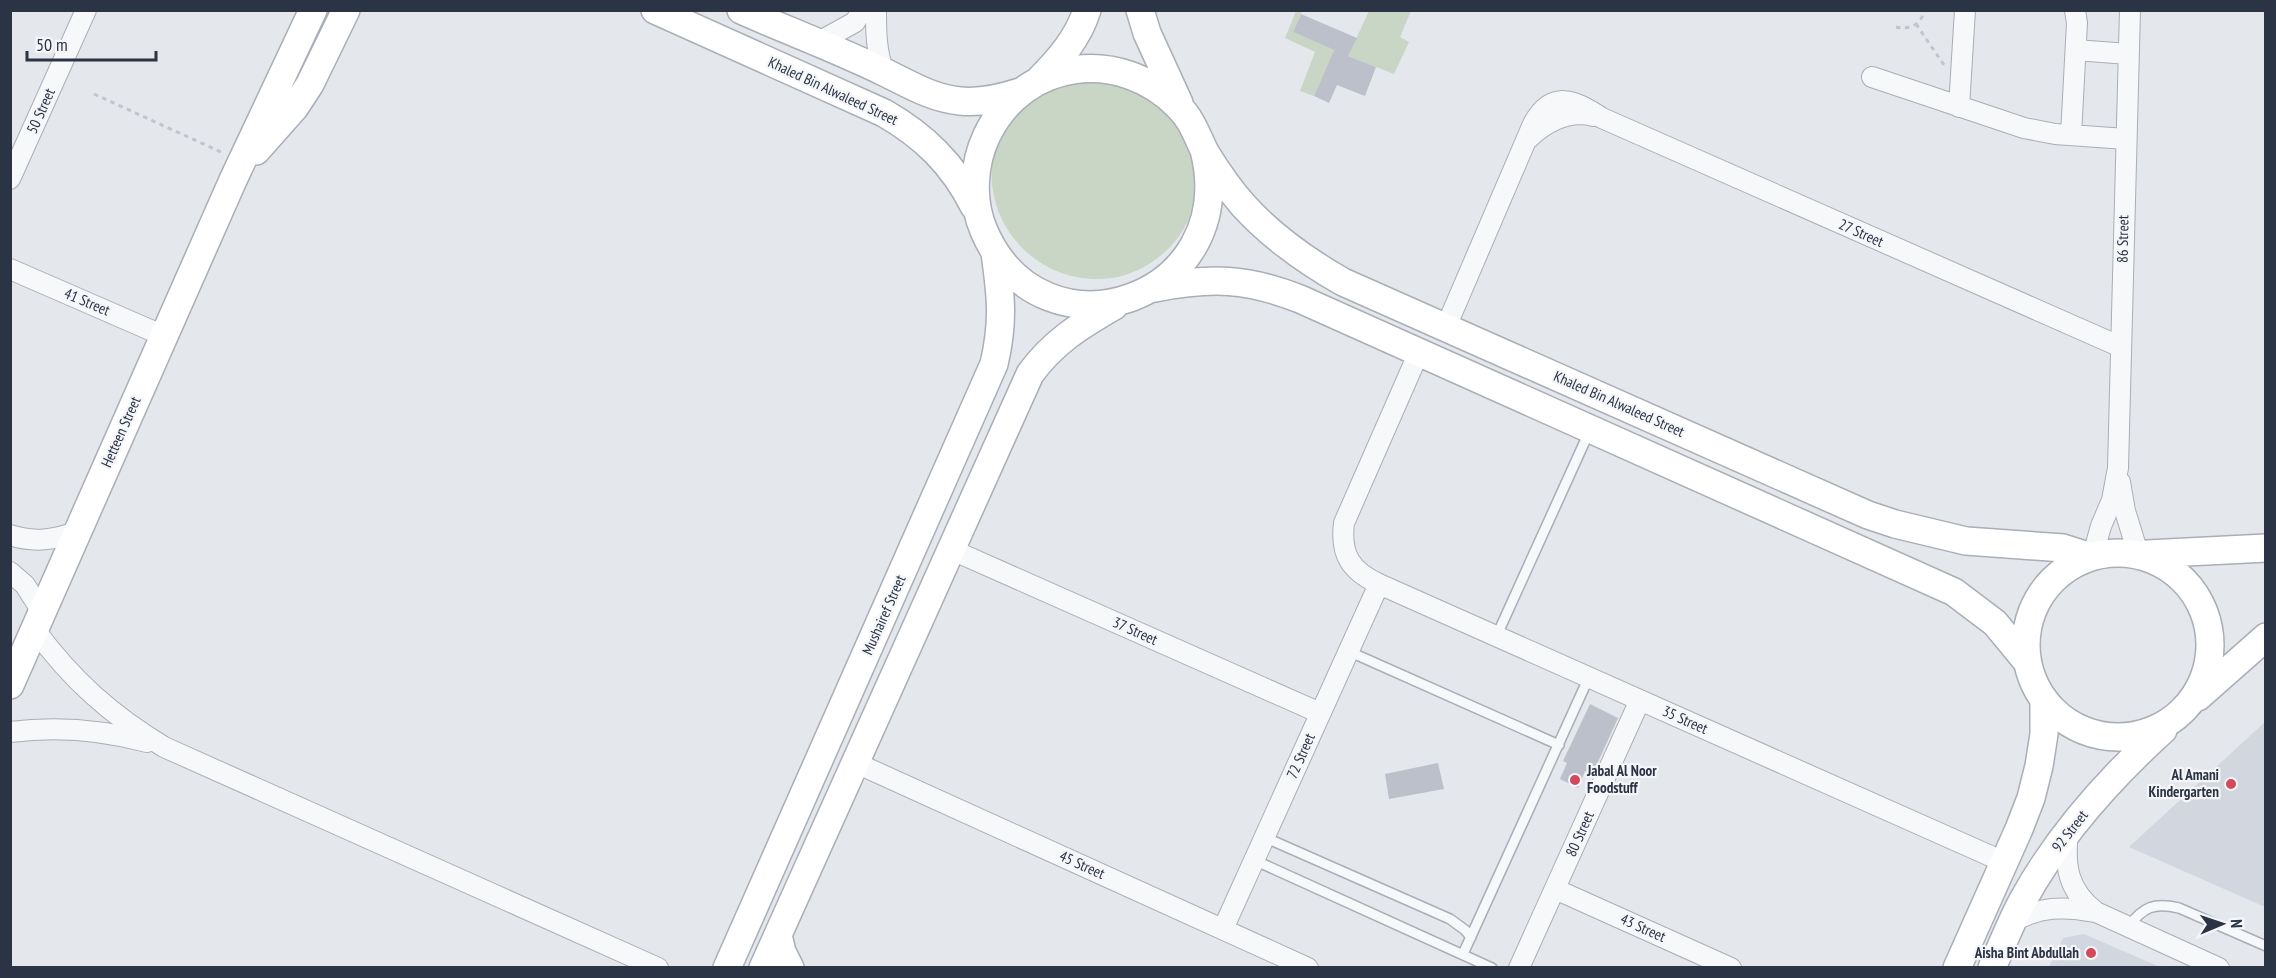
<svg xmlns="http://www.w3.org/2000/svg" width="2276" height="978" viewBox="0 0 2276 978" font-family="'PT Sans Narrow',sans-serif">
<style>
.built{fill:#d2d6de}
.green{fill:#c9d6c5}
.building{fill:#bbc0ca}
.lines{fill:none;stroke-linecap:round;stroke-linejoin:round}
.lane-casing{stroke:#a9aeb7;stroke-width:12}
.street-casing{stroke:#a9aeb7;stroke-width:22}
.secondary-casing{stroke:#a9aeb7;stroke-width:30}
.path{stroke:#c2c5cb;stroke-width:3;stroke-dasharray:4.5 4.5;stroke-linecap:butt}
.lane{stroke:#f7f8fa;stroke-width:9}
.street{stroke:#f7f8fa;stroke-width:20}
.secondary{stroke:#fff;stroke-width:27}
.poi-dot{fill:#d1495b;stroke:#f4f6f9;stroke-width:2}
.labels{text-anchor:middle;stroke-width:4.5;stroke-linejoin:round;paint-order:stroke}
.street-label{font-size:15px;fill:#2b3445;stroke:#f4f6f9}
.poi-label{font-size:15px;font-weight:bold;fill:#2b3445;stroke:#f4f6f9;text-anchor:end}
</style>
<rect width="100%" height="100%" fill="#e4e7ec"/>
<!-- built -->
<path class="built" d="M2265,722v185l-136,-60z
M2083,934h1l76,33h-111l14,-29z"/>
<!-- green -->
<path class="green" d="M1296,11h6l-9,21 41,18 -20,46 -14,-5 15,-39 -30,-14z
M1369,11h42l-11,26 9,5 -15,32 -46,-18z
M1083,73l83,28c7,13 27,43 30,56 2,5 0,13 0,18 0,24 -4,44 -19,64 -16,20 -39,35 -65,39 -98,13 -161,-103 -90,-175 8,-8 48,-24 61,-30z"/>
<!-- building -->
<path class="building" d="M1301,14l56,24 -9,18 28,11 -11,29 -28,-11 -8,18 -15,-7 20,-46 -41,-18z
M1590,704l28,14 -26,57 -7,-4 -7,17 -18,-9 7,-16 -4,-2z
M1438,763l6,26 -55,10 -4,-25z"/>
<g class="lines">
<!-- lane casing -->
<g class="lane-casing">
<path id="lane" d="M1497,635l93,-205
M1348,651l211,94
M1264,837l186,82 15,11 6,7
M1254,860l238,108
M2128,927c15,-20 26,-25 51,-19l87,38
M1463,954l126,-277"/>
</g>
<!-- street casing -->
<g class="street-casing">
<path id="street" d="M876,10c0,22 0,41 8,62
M817,43l38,-21 7,-12
M2076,50l52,4
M1872,77l152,51 31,6 71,5
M1959,107l6,-97
M2071,135l6,-112 -2,-13
M1529,138c18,-17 40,-28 65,-22
M10,179l76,-169
M10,269l154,67
M1446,327l87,-203c19,-35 42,-24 69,-6l519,229
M1419,352l-75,171c-4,32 7,48 35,61l625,278
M2120,482l5,29 13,42
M10,535c24,8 45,5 68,-4
M950,549l370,164
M2093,555l8,-29 11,-26 6,-32 12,-458
M10,572l15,13 17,27
M35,630c37,50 75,84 129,117l494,221
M10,732c46,-6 93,-2 137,10
M856,763l452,205
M2068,833c-4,33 0,58 28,79l123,56
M1555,889l176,79
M2011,923c28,-17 53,-17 84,-11
M1223,929l156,-345
M1519,968l121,-268"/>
</g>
<!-- secondary casing -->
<g class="secondary-casing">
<path id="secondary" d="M655,10l229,103c40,23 69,51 90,93
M741,10c47,21 96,39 143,62 25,12 47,26 76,29 22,2 42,-3 63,-10
M1140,10l7,23 32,70
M1040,79c20,-20 38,-41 47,-69
M1204,150c38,150 -161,217 -220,81 -13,-30 -11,-67 3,-96 37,-77 134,-88 192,-28 13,13 18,29 26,45 11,18 24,37 38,53 29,32 63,56 100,77l525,233 27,9 71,17 97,7 25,8
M256,151l39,-44 15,-23 36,-74
M1155,288c56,-11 92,-10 145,11l654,293 41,31 33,40
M2026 645a92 92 0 1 1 184 0a92 92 0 1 1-184 0Z
M2147,554l119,-6
M10,685l223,-505 80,-170
M2198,697l68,-60
M778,935l4,17 8,16
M727,968l267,-604c10,-42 7,-69 1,-111
M763,968l267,-594c23,-32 51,-49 84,-68
M1957,968l62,-139 12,-31 8,-32 5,-32v-34
M1992,968c10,-23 19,-46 31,-68 35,-64 86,-121 140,-170"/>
</g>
<!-- path -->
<path class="path" d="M1916,24l28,41
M1896,27c13,3 26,-2 28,-17
M94,94l127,58"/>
<!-- lane -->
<use href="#lane" class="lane"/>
<!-- street -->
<use href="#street" class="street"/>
<!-- secondary -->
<use href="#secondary" class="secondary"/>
</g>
<!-- markers -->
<g class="poi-dot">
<circle cx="1575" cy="780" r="6"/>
<circle cx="2231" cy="784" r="6"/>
<circle cx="2091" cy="953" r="6"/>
</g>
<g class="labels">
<!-- street labels -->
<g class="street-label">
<text transform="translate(833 91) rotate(25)" y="5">Khaled Bin Alwaleed Street</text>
<text transform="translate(41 111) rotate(-66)" y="5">50 Street</text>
<text transform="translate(1861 233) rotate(24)" y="5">27 Street</text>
<text transform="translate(2123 239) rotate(-89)" y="5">86 Street</text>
<text transform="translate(87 302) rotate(23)" y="5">41 Street</text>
<text transform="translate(1619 404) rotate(24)" y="5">Khaled Bin Alwaleed Street</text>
<text transform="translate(121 432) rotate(-66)" y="5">Hetteen Street</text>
<text transform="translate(884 615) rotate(-66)" y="5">Mushairef Street</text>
<text transform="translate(1135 631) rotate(24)" y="5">37 Street</text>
<text transform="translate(1685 720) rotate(24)" y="5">35 Street</text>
<text transform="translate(1301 756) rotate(-66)" y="5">72 Street</text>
<text transform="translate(2070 831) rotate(-52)" y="5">92 Street</text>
<text transform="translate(1580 834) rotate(-66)" y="5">80 Street</text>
<text transform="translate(1082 865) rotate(24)" y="5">45 Street</text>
<text transform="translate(1643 928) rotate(24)" y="5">43 Street</text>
</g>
<!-- poi labels -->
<g class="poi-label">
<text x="1587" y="776" text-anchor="start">Jabal Al Noor<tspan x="1587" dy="17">Foodstuff</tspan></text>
<text x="2219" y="780">Al Amani<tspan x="2219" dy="17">Kindergarten</tspan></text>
<text x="2079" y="958">Aisha Bint Abdullah</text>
</g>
</g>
<!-- border -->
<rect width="2276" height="978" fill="none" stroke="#2b3445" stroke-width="24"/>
<!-- north arrow -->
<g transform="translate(2222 924) rotate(88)" stroke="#f4f6f9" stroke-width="4.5" paint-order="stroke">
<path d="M0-4.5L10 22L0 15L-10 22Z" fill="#2b3445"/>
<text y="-9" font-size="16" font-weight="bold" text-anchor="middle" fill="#2b3445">N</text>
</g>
<!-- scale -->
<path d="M27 51v9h129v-9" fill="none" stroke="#2b3445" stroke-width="3"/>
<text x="36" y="51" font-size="18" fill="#2b3445" stroke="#f4f6f9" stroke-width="4.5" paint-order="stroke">50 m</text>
</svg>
